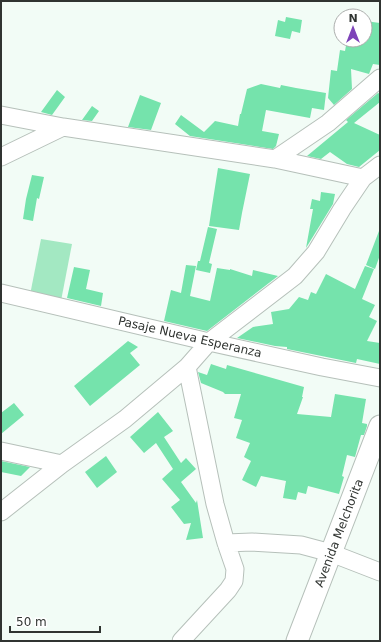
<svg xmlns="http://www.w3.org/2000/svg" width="381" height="642" viewBox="0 0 381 642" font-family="'DejaVu Sans',sans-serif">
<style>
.green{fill:#a3e8c2}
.building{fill:#75e3ac}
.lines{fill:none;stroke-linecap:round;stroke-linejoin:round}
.minor-casing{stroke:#b6c0ba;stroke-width:19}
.major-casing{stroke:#b6c0ba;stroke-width:23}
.minor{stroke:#fff;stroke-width:17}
.major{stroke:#fff;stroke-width:21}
.labels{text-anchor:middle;stroke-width:3;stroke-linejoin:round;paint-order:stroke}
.street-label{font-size:12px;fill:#303431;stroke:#fff}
</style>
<rect width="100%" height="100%" fill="#f2fcf6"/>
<!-- green -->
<path class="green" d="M41,239l31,5 -12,62 -31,-6z"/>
<!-- building -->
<path class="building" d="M286,17l16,3 -2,13 -8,-2 -2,8 -15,-3 3,-16 7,2z
M365,21l15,2v42l-7,-1 -4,10 -18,-5 1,20 -18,16 -6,-7 3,-28 6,1 3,-21 5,1 2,-11h7l11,2z
M261,84l19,4 1,-3 15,3 30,5 -2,17 -12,-2 -2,10 -44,-8 -4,21 17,3 -3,12 -3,3 -83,-13 -15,-12 6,-9 23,17 11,-11 23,5 2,-12h1l6,-25z
M57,90l8,7 -13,18 -11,-3z
M378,93l2,1v8l-26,21 26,12v15l-21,17 -12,-3 -17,-12 -9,7 -14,-3 41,-34 -2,-2z
M140,95l21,8 -10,27 -23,-3z
M92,106l7,5 -7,10 -10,-1z
M218,168l32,6 -8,39 -3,17 -30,-4 3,-20z
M32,175l12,2 -5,22 -2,-1 -4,23 -10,-2 3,-20z
M321,192l14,2 -2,10 -27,44 7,-39h-3l2,-10 8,2z
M208,227l9,2 -8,34 3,1 -2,9 -14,-3 2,-9h2z
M379,231h1v24l-5,14 -9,-4z
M186,265l10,1 -6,30 20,5 7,-33 13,2v-1l22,7 1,-6 25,6 -71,55 -43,-10 7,-31 10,3z
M365,266l9,3 -12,30 13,6 -6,12 8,4 -10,20 13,2v21l-23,-5 -1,4 -69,-14v-2l-12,-1 -38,-8 16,-11 20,-3 -2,-12 18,-3 10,-12 9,3 3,-8 5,2 10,-20 29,15z
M74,267l16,3 -4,19 17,4 -2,13 -34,-8z
M128,341l10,6 -8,6 10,12 -50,41 -16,-20z
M211,364l15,5 1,-4 77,22 -2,10h1l-6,17 34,3 4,-23 31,5 -4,24 5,1v2l-3,9h-3l-6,22 -8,-2 -5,21 2,1 -5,17 -31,-8 -2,8 -8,-2 -2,8 -13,-2 3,-17 -25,-5 -5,11 -14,-7 9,-19 -7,-4 6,-14 -14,-5 6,-18 -8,-2 7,-24h-16l-2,-2 -22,-9 -3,-11 9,3z
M14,403l10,12 -23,19v-21z
M158,412l15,19 -9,6 17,26 5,-5 10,11 -15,13 15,21 1,-3 6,38 -17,2 5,-17 -7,1 -13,-17 9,-7 -18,-21 11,-10 -17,-26 -12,10 -14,-16z
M106,456l11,16 -20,16 -12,-16z
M1,461l29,6 -9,9 -20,-4z"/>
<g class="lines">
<!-- minor casing -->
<g class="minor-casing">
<path id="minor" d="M1,115l62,12 212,32 88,19
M1,157l62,-30
M275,159l53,-36 52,-45
M1,293l208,49 113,25 58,11
M1,451l61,13
M1,512l61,-48 63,-45 62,-52 22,-25 86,-66 21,-24 26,-43 21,-31 17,-13
M226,543l26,-1 49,3 30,8 49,19
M181,641l47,-51 6,-9 1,-12 -9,-26 -11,-39 -28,-137"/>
</g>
<!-- major casing -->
<g class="major-casing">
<path id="major" d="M297,641l83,-215"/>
</g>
<!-- minor -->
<use href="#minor" class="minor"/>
<!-- major -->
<use href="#major" class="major"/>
</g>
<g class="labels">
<!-- street labels -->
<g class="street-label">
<text transform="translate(190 337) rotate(13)" y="4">Pasaje Nueva Esperanza</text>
<text transform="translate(339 533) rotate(-69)" y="4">Avenida Melchorita</text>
</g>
</g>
<!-- border -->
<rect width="381" height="642" fill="none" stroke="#303431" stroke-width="4"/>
<!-- north arrow -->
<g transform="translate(353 28)"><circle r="19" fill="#ffffff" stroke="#acaead"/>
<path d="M0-3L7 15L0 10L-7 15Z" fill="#7e43b9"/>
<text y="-6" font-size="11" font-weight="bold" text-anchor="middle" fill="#303431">N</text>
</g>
<!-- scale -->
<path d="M10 626v6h90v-6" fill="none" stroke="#303431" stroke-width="2"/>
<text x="16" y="626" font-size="12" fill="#303431" stroke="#ffffff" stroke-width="3" paint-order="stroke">50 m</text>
</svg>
